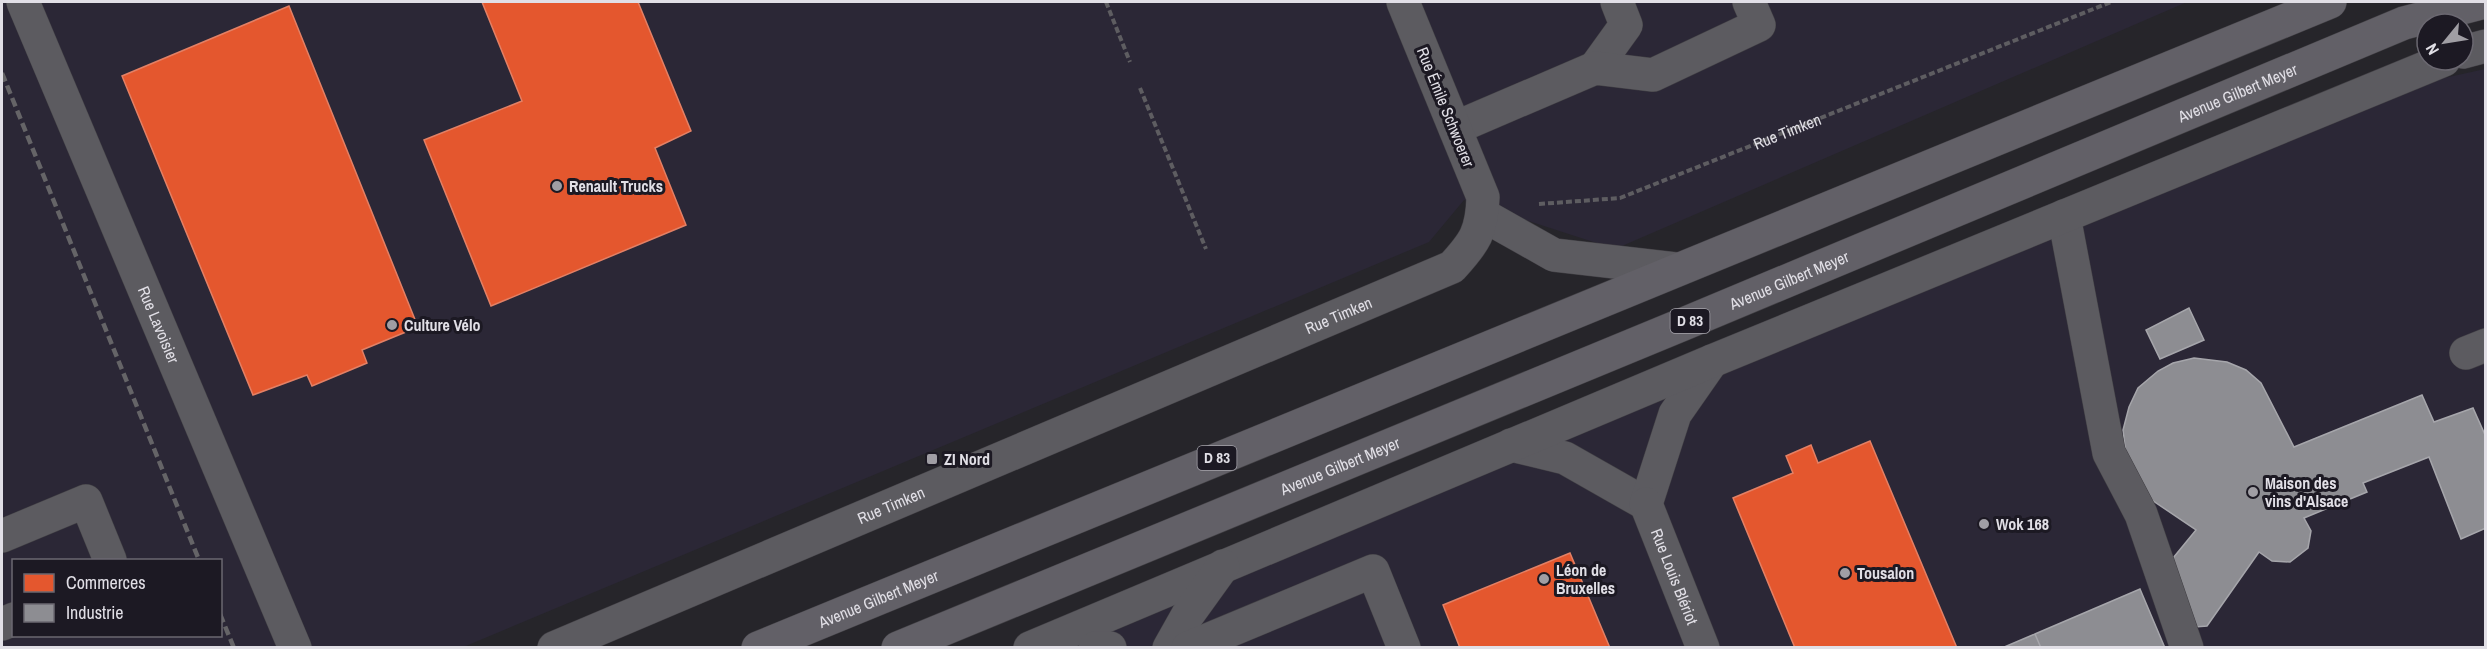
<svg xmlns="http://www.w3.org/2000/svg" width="2487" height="649" viewBox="0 0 2487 649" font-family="'Archivo Narrow',sans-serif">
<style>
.built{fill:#2b2736;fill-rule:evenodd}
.shops{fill:#e4572e;stroke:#e38065;stroke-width:1.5}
.industry{fill:#8d8d92;stroke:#a6a6ab;stroke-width:1.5}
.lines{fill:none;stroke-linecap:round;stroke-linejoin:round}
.minor-casing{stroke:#424045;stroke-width:34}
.major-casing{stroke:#424045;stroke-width:34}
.path{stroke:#5e5d61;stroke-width:4;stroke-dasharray:6 3;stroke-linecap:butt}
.minor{stroke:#5c5b60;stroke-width:33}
.major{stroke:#626067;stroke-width:33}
.rail{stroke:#656467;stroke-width:4.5;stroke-dasharray:9 4.5;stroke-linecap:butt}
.poi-dot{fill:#a09ea4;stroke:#1c1923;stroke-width:2}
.labels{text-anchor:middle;stroke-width:6;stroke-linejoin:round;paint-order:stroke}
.shield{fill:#1c1923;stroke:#a6a4ac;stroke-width:1.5}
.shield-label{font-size:15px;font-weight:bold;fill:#e1dfe6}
.street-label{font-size:16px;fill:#e1dfe6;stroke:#1c1923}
.poi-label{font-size:16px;font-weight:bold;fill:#e1dfe6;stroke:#1c1923;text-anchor:start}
</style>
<rect width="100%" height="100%" fill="#26252a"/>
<!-- built -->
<path class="built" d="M2,2h2185l-572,247 -151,-49 -35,42 -968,406 -459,-1zM14,560h206v76h-206z
M2485,69v578l-1419,1 1347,-563z"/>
<!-- shops -->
<path class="shops" d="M482,2h156l53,129 -36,17 31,77 -195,81 -67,-166 98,-39z
M289,6l129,321 -56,23 5,13 -55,23 -5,-11 -54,20 -131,-319z
M1870,441l87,207h-162l-62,-150 60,-25 -7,-17 25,-11 7,18z
M1570,553l40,95h-150l-17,-43z"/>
<!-- industry -->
<path class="industry" d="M2189,308l15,32 -44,19 -14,-29z
M2194,358l33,4 19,8 15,13 33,64 128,-52 12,27 39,-14 13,29v91l-25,11 -32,-82 -66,26 4,9 -63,26 7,13 -3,17 -18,14 -18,-1 -13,-9 -52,74 -12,1 -26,-64 27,-33 -56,-38 -14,-36 -3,-26 6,-23 9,-19 20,-17 15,-8z
M2140,589l25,59h-124l-6,-14z
M2035,634l6,14h-39z"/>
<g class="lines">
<!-- minor casing -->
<g class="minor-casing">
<g id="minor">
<path id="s2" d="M23,2l272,646"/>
<path d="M2463,52l23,-6"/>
<path d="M1595,68l31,-43 -9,-23"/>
<path d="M1455,128l140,-60 58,7 106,-50 -10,-23"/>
<path d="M1483,215l71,40 122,14"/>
<path d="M2064,216l45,237 32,61 46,134"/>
<path d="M2466,353l20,-8"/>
<path d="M1511,445l54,13 81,46"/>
<path d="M1646,504l29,-90 37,-53"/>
<path id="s3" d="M1646,504l57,144"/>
<path d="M2,536l84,-35 24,59"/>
<path d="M2,624l12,-5"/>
<path id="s4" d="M554,648l898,-381c23,-25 30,-35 31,-70l-80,-195"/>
<path d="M1030,648l682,-287 732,-301"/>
<path d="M1095,648h15"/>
<path d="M1169,648l18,-32 36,-50"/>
<path d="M1188,648l185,-77 31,77"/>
</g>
</g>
<!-- major casing -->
<g class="major-casing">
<g id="major">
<path id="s5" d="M758,648l1572,-646"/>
<path id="s6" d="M898,648l788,-325 718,-300 81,-21"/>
</g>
</g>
<!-- path -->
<g class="path">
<path d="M1106,2l24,60"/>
<path d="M1140,88l66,161"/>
<path id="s1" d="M1539,204l81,-6 491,-196"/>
</g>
<!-- minor -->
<use href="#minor" class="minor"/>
<!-- major -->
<use href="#major" class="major"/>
<!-- rail -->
<path class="rail" d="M2,73l197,487
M220,614l14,34"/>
</g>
<!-- markers -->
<g class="poi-dot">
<circle cx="557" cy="186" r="6"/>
<circle cx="392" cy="325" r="6"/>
<rect x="926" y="453" width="12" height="12" rx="3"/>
<circle cx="2253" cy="492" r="6"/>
<circle cx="1984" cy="524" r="6"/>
<circle cx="1845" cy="573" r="6"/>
<circle cx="1544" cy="579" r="6"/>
</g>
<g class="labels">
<!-- shield labels -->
<g class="shield">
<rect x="1670.5" y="309" width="39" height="24" rx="4.5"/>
<rect x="1197.5" y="446" width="39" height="24" rx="4.5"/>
</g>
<g class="shield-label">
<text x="1690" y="326">D 83</text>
<text x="1217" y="463">D 83</text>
</g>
<!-- street labels -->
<g class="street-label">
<text dy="6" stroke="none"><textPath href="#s6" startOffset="1450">Avenue Gilbert Meyer</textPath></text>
<text transform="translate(1446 107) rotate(68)" y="6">Rue Émile Schwoerer</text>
<text dy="6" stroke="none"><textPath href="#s1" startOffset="261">Rue Timken</textPath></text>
<text dy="6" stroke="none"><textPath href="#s6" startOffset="964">Avenue Gilbert Meyer</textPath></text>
<text dy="6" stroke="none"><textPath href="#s4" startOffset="852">Rue Timken</textPath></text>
<text dy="6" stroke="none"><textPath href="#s2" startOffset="350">Rue Lavoisier</textPath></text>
<text dy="6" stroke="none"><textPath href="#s6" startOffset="478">Avenue Gilbert Meyer</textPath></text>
<text dy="6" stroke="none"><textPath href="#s4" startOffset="366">Rue Timken</textPath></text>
<text dy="6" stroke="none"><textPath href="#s3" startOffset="78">Rue Louis Blériot</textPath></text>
<text dy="6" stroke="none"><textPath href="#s5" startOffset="130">Avenue Gilbert Meyer</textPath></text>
</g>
<!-- poi labels -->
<g class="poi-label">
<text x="569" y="192">Renault Trucks</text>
<text x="404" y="331">Culture Vélo</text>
<text x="944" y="465">ZI Nord</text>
<text x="2265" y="489">Maison des<tspan x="2265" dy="18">vins d'Alsace</tspan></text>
<text x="1996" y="530">Wok 168</text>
<text x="1556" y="576">Léon de<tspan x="1556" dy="18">Bruxelles</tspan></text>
<text x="1857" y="579">Tousalon</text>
</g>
</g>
<!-- border -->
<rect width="2487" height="649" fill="none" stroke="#e1dfe6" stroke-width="6"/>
<!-- legend -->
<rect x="12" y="559" width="210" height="78" fill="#1c1923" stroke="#6b6871" stroke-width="1.5"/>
<rect x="24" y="574" width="30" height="18" fill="#e4572e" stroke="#6b6871" stroke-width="1.5"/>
<text x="66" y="589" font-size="18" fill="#e1dfe6">Commerces</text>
<rect x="24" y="604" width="30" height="18" fill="#8d8d92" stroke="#6b6871" stroke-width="1.5"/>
<text x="66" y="619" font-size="18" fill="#e1dfe6">Industrie</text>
<!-- north arrow -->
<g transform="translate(2445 42) rotate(240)"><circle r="28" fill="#1c1923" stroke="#6b6871" stroke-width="1.5"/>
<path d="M0-4.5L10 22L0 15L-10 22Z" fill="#a09ea4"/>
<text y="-9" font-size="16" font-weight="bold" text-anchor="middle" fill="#e1dfe6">N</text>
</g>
</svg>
